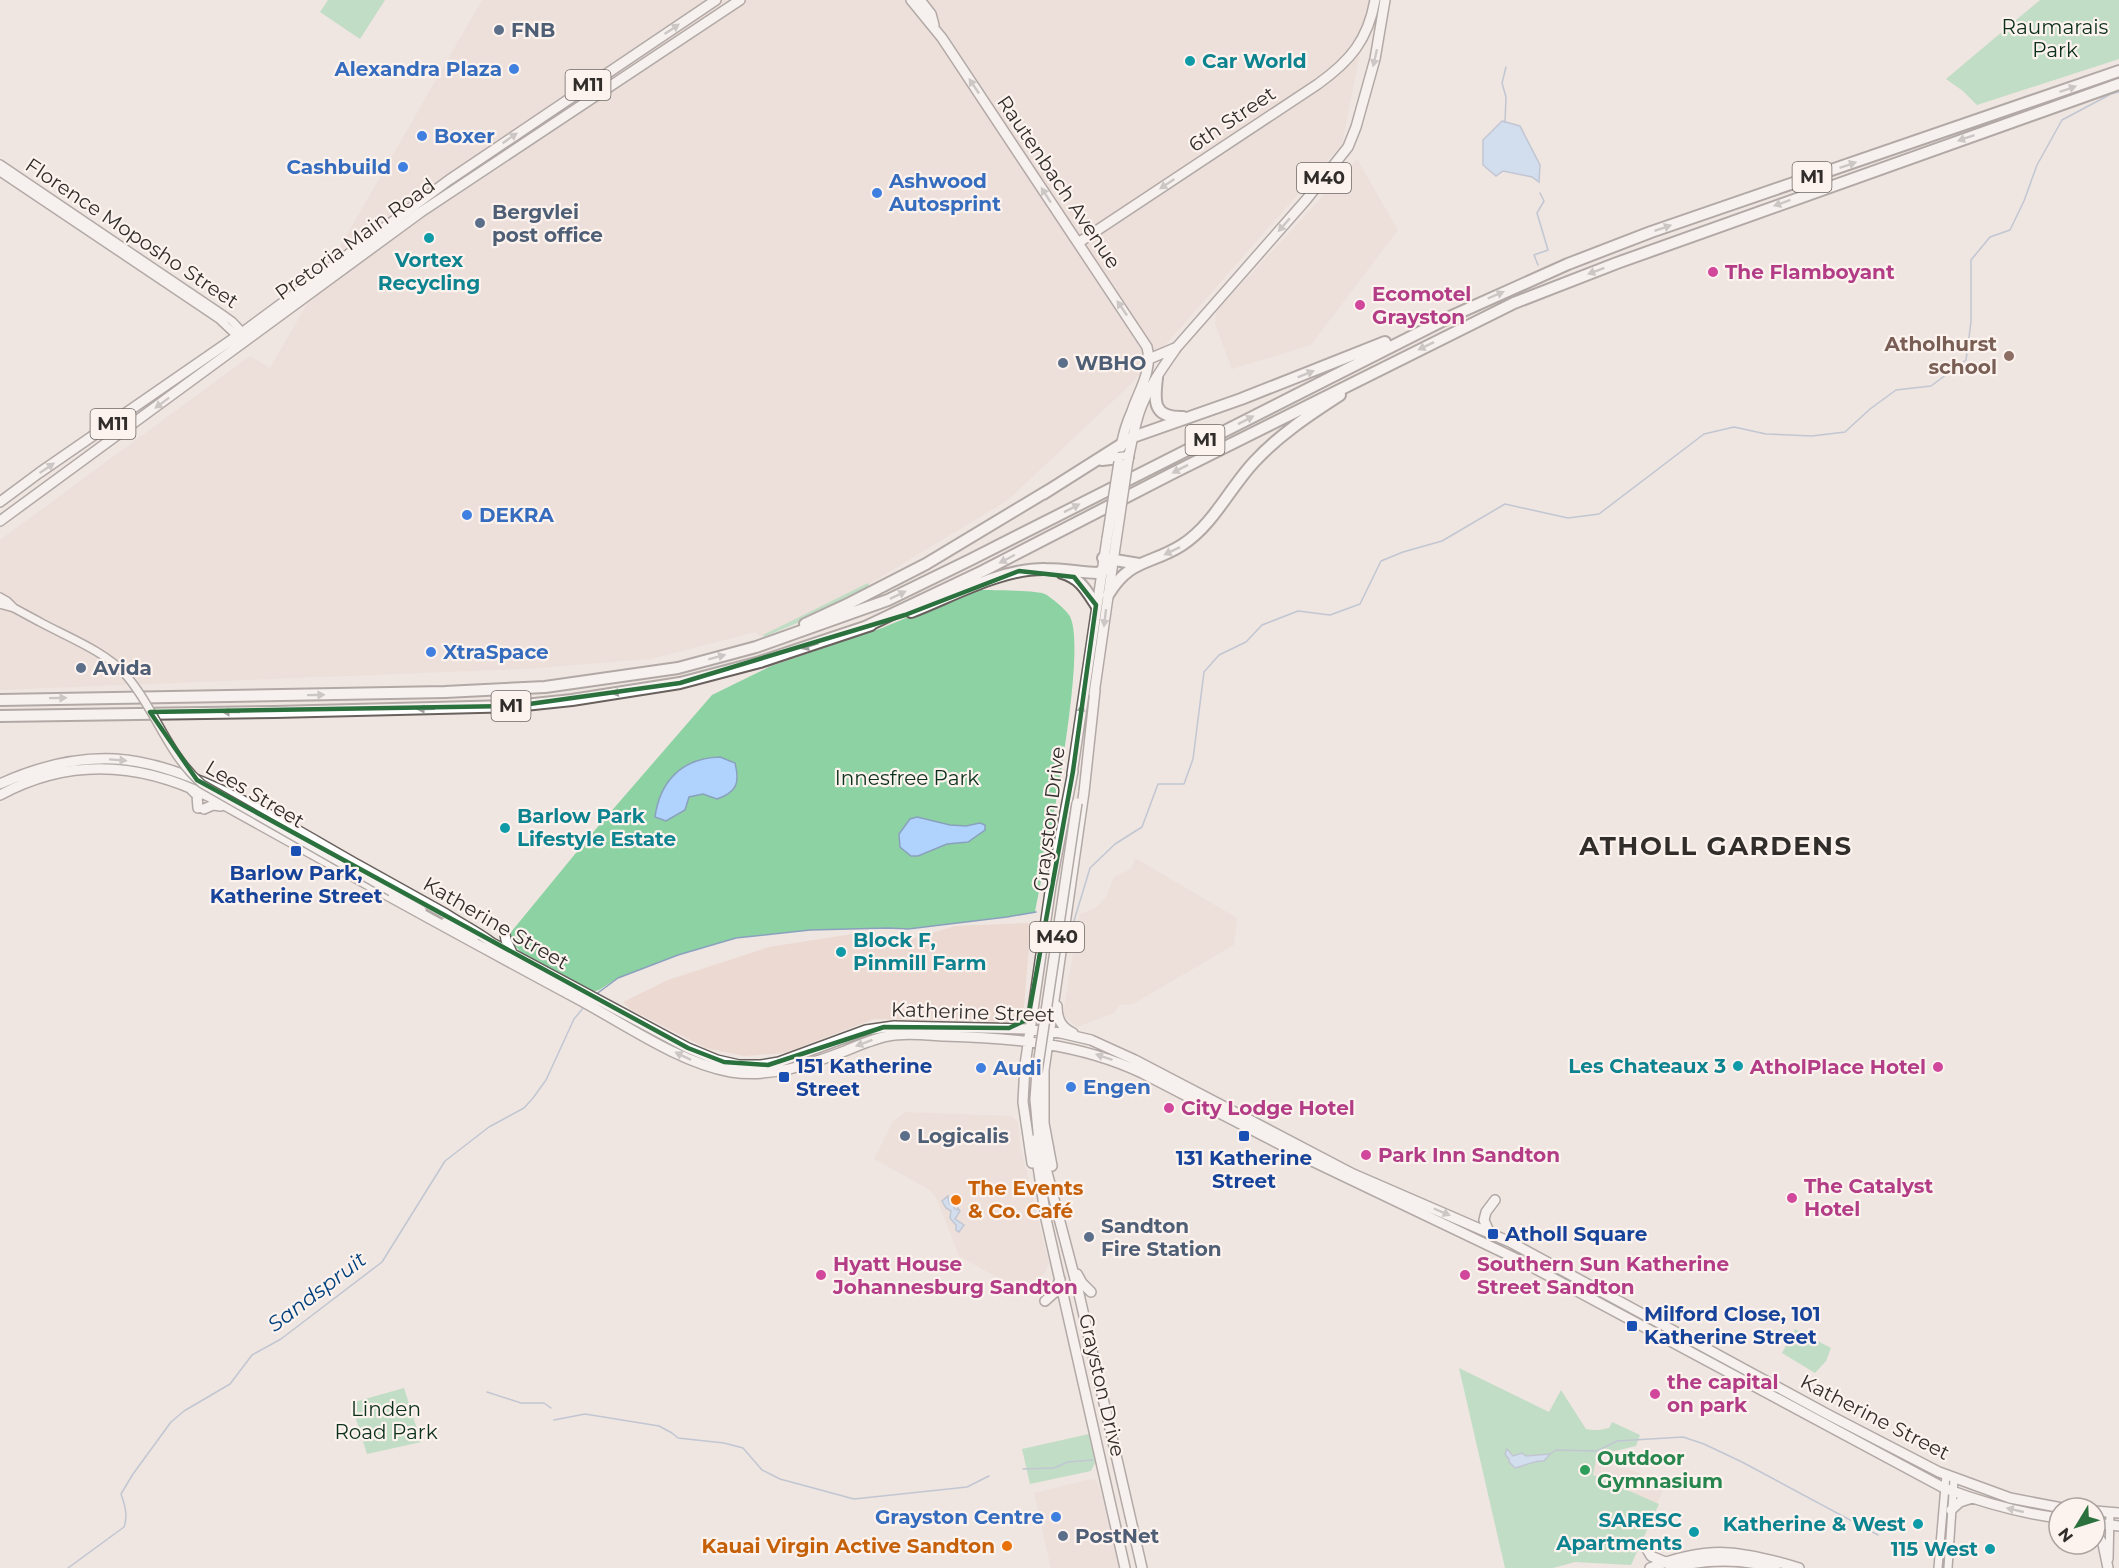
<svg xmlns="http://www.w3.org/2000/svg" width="2119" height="1568" viewBox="0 0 2119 1568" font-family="Montserrat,sans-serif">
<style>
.built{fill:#ebd9d2}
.green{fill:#8cd2a3}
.water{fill:#b0d3fd;stroke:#8aa1be;stroke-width:1.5}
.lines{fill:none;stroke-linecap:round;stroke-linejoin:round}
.stream{stroke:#8aa1be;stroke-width:1.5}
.minor-casing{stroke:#69615d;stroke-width:10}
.major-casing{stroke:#69615d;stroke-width:12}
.highway-casing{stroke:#69615d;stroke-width:14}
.minor{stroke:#fff;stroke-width:7}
.major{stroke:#fff;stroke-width:9}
.highway{stroke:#fff;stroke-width:10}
.minor-bridge-casing{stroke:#69615d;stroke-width:10;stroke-linecap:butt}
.major-bridge-casing{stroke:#69615d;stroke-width:12;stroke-linecap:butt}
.minor-bridge{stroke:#fff;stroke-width:7}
.major-bridge{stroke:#fff;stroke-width:9}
.oneway{fill:#a2a0a0}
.marked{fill:none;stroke:#2a713d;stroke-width:4.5;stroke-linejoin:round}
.service-dot{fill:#5c6f8a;stroke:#fcf2ee;stroke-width:2}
.culture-dot{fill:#0f9aa8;stroke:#fcf2ee;stroke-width:2}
.shop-dot{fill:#3f7fe0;stroke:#fcf2ee;stroke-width:2}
.hotel-dot{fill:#d1479c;stroke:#fcf2ee;stroke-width:2}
.education-dot{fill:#8d6e63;stroke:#fcf2ee;stroke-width:2}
.transit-dot{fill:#1a4fb4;stroke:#fcf2ee;stroke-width:2}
.food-dot{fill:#e8710a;stroke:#fcf2ee;stroke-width:2}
.leisure-dot{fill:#2e9e5b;stroke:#fcf2ee;stroke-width:2}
.labels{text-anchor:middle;stroke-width:4.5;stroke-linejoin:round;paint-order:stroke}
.shield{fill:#fcf2ee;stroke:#6d6866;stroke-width:1.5}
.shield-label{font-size:18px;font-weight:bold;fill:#302d2b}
.park-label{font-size:20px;fill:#0c311b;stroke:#fcf2ee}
.service-label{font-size:20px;font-weight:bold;fill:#4e5e75;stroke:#fcf2ee;text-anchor:start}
.culture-label{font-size:20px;font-weight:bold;fill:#0d838f;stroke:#fcf2ee;text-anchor:end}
.shop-label{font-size:20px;font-weight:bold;fill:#366cbe;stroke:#fcf2ee;text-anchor:start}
.street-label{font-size:20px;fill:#302d2b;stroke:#fcf2ee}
.hotel-label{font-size:20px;font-weight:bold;fill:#b23c85;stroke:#fcf2ee;text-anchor:start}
.education-label{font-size:20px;font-weight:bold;fill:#785e54;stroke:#fcf2ee;text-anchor:end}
.transit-label{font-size:20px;font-weight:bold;fill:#164399;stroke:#fcf2ee;text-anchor:start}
.food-label{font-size:20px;font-weight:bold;fill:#c56008;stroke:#fcf2ee;text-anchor:start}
.leisure-label{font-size:20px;font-weight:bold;fill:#27864d;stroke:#fcf2ee;text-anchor:start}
.water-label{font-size:21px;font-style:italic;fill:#00417d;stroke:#fcf2ee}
.district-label{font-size:26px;font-weight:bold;letter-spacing:1.5px;fill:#302d2b;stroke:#fcf2ee}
</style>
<rect width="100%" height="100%" fill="#efe5e1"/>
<!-- built -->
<path class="built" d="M482,0h889l-29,144 -211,240 -123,116 -142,86 -105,51 -6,-5 -104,27 -126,10 -525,21v-150l250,-184 20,12z
M1357,159l41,71 -87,115 -79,24 -17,-45 1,-12z
M1135,858l102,60 -3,27 -101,59 -13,1 -6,8 -37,14 -14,-12 16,-100 18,-8 9,-10 8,-20 17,-8z
M1031,923l-8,94 -9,5 -140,-3 -89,34 -41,3 -38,-8 -76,-39 -7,-7 45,-22 101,-33 103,-16 12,10 14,2 57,-17z
M906,1112l105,4 7,6 2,23 29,118 -5,11 -21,18 -64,-36 -22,-57 -7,-9 -56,-31 19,-38z
M1597,1455l70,30 -10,18 -64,-27z
M1091,1479l5,2 4,8 19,79h-68l-17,-75z"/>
<!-- green -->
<path class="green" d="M328,0h57l-25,39 -40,-27z
M2040,0h79v59l-142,46 -14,-14 -17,-12z
M868,583l3,6 -45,22 -62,26 -1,-2z
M973,590c12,0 65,0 72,4 7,4 20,15 24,21 21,30 -25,251 -34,297l-28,5 -99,12 -20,-1 -78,2 -74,8 -58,17 -60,23 -19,12 -7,2 -66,-34 -19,-21 82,-100 123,-142 59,-29 111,-38z
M1795,1329l36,19 -5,13 -11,12 -33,-20z
M1459,1368l90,44 12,-22 25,39c9,2 15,1 23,-1l3,-6 28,13 -4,11 -39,9 -4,20 66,29 -28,61 -56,-3 -22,6h-48z
M404,1388l17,54 -54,12 -16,-51z
M1089,1434l6,29 -4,8 -61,13 -8,-35z"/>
<!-- water -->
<path class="water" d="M1502,121l18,5 20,39 -1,17 -7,-5 -29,-6 -7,5 -13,-11v-25z
M720,757l15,6c5,20 2,29 -18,36l-14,-5 -14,3 -4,13 -19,11 -11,-4c5,-36 27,-59 65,-60z
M917,817l33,8 16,1 14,-3 5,2v5l-17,12 -21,2 -29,12h-7l-11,-9 -1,-13 11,-15z
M948,1196l1,7 6,3 -1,2 3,2 1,-2 2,3 -5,8 9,6 -5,7 -3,-2v-5l-6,-7 1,-7 -5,-3 -4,-7z
M1507,1449l6,7 9,-3 4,3 24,-2 -6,7c-11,-1 -19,5 -29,7l-6,-6v-3l-4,-5z"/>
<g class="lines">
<!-- stream -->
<path class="stream" d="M1505,122l1,-25 -4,-14 4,-16
M1538,265l-4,-10 14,-5 -11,-37 7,-12 -4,-8
M1074,921l16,-53 25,-24 27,-17 16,-43h26l9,-25 11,-87 15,-17 27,-13 16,-17 36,-14 32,4 30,-11 21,-43 22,-9 39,-11 63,-37 63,14 31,-4 105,-80 30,-7 32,7 46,2 33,-4 25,-23 26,-19 35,-4 35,-26 5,-38v-62l19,-23 20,-7 14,-29 13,-36 25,-45 49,-26 8,-2
M595,995l23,-17 60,-23 58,-17 74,-8 78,-2 20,1 99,-12 29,-5
M487,1392l34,11h23l7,5
M554,1420l31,-6 74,12 13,7 6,5 46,5 19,5 19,22 18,9 74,20 113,-12 22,-11
M1550,1454l6,-4 41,1 20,-10 66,-4 21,7 38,18 136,73
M1023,1469l31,-1 14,-6 25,-2
M68,1568l56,-41c4,-11 1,-22 -3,-33l12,-20 38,-52 13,-11 46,-27 22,-29 29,-16 101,-77 63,-101 44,-34 35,-19 9,-10 13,-18 28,-61 10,-12"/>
<!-- minor casing -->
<g class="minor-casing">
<path id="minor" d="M0,164l222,150 10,7 14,15
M0,172l219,147 20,19
M0,597l7,4 7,7
M0,604l14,4 24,13
M391,892l31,18
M445,922l31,14
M2109,1559l1,-46
M1938,1568l8,-93
M1948,1568l6,-89"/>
</g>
<!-- major casing -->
<g class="major-casing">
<path id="major" d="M911,0l31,38 205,309c6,23 -8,43 -15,64 -5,11 -9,24 -11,36
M920,0l11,14 3,11
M1078,243l240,-159c32,-23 50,-44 57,-84
M1149,359l26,-11
M1128,460c3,-15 6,-31 11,-47 8,-24 24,-46 38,-66l129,-147 42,-53 8,-20 19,-68 10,-59
M0,502l39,-29 204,-141 206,-152 267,-180
M0,521l421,-309 319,-212
M1094,694l22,-153
M1072,774l35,-235
M0,784c35,-16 76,-27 115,-25 78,4 175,68 243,106 30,17 59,33 88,49 15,10 32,18 46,29l196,105 29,12 22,5h22l18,-3 87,-32 28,-4 136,3 31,4 30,7 44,20 218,114 157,68 317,172 112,58 71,26 52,10
M191,789l6,6 1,13
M0,795c70,-38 140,-33 210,2 122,68 243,135 366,201 47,25 103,65 155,74 40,6 77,-7 114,-21 14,-6 28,-12 43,-15 18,-4 38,-1 56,0 68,2 135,7 198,37l170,88 209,100 423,227c37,14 75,25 115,30
M204,809l9,-4 8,1
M504,929l2,11 7,15
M1057,1006c0,13 4,21 16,27
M1037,1072l-2,27 4,43 40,152 63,274
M1034,1140l12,79 79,349
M1032,1163l-9,-61 2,-37 26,-180 22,-114
M1052,1166l-8,-43v-53l40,-278 11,-102
M1490,1234l-6,-14 2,-8 9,-12
M1077,1274l5,9 9,9
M1045,1301l10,-9 5,-13
M1951,1510l9,-8 12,-4
M2095,1511l24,2
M2095,1523l24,3
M2095,1532l8,12 5,24
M1645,1546l6,10 14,6
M1650,1568c58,-23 90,-18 149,0
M1670,1568c36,-9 69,-10 105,0"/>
</g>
<!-- highway casing -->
<g class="highway-casing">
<path id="highway" d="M1157,378c-3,24 -4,40 26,39
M1102,460l26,-3
M1043,494l90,-57 108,-38 144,-57
M1103,558l36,6
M1062,573c18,5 24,17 34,32
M1108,595c22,-37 43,-30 74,-50 31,-20 47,-56 72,-83 25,-27 55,-47 86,-67
M911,612c42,-16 90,-44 135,-43 17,0 34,3 51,4l6,-2 11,-11
M805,624l45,-21 76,-39 123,-74
M865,627l118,-56 188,-97 343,-171 103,-40 502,-179
M0,700l445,-8 100,-5 133,-19 78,-21 132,-47 82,-40 482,-244 116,-52 83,-32 468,-161
M0,716l275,-4 240,-6 57,-6 108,-17 80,-21 111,-37"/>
</g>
<!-- minor -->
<use href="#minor" class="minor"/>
<!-- major -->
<use href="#major" class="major"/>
<!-- highway -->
<use href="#highway" class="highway"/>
<!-- minor-bridge casing -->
<g class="minor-bridge-casing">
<path id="minor-bridge" d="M38,621c27,15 67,30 87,53 30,34 42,80 77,110l189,108"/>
</g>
<!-- major-bridge casing -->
<g class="major-bridge-casing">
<path id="major-bridge" d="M1107,539l12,-77
M1116,541l12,-81
M1037,1072l40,-269"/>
</g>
<!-- minor-bridge -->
<use href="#minor-bridge" class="minor-bridge"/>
<!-- major-bridge -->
<use href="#major-bridge" class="major-bridge"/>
</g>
<!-- one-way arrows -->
<defs><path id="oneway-solid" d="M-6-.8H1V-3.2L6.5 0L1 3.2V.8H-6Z" transform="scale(1.5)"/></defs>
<g class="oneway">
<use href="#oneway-solid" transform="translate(672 29) rotate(-34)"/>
<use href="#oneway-solid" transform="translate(1375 58) rotate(103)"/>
<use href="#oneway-solid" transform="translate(974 86) rotate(-124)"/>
<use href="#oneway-solid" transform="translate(2068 89) rotate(-19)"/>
<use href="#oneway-solid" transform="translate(510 138) rotate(-35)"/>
<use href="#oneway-solid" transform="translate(1966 138) rotate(161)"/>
<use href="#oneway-solid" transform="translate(1848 165) rotate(-19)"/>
<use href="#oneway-solid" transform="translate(1167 184) rotate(146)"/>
<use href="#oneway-solid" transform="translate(1046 195) rotate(-123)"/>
<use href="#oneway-solid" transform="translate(1782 203) rotate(160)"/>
<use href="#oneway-solid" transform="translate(1284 225) rotate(131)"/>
<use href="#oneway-solid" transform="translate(1663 228) rotate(-19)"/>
<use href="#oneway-solid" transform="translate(1596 271) rotate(159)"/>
<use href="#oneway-solid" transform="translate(1496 295) rotate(-23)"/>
<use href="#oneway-solid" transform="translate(1122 308) rotate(-124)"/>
<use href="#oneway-solid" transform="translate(1426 346) rotate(154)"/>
<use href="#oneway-solid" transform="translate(1306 374) rotate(-22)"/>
<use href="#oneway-solid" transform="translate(162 403) rotate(143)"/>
<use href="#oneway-solid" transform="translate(1246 420) rotate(-27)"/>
<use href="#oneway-solid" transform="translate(47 468) rotate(-34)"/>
<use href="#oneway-solid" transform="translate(1180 469) rotate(153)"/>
<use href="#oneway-solid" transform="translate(1072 508) rotate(-27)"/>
<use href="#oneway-solid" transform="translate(1172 551) rotate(154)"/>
<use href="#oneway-solid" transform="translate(1007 559) rotate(152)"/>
<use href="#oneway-solid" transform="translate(898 595) rotate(-26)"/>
<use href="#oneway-solid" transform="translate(1105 618) rotate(97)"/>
<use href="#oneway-solid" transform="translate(810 646) rotate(162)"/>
<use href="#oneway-solid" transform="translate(717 657) rotate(-15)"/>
<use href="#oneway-solid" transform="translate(620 692) rotate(171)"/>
<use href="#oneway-solid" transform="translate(316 695) rotate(-1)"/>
<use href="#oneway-solid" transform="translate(58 698) rotate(-1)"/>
<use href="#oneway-solid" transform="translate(426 709) rotate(179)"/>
<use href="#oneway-solid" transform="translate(231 712) rotate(180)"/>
<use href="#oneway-solid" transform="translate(1081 713) rotate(-82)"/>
<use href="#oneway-solid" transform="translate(118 760) rotate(4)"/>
<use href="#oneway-solid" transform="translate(864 1043) rotate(159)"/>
<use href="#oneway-solid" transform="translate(683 1056) rotate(-154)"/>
<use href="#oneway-solid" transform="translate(1104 1057) rotate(-161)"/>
<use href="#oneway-solid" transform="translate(1442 1212) rotate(23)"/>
<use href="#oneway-solid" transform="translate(2015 1510) rotate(-167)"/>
</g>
<!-- marked area -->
<path d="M0 0H2119V1568H0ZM1019,571l55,6 22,28 -23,166 -45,248 -19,9 -125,-1 -116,38 -44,-3 -36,-14 -491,-268 -47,-68 365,-6 165,-23 225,-68z" fill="#efe5e1" fill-opacity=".55" fill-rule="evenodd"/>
<path class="marked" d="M1019,571l55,6 22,28 -23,166 -45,248 -19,9 -125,-1 -116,38 -44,-3 -36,-14 -491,-268 -47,-68 365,-6 165,-23 225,-68z"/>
<!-- markers -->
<g class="service-dot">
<circle cx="499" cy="30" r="6"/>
<circle cx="480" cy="223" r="6"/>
<circle cx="1063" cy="363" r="6"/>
<circle cx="81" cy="668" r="6"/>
<circle cx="905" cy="1136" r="6"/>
<circle cx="1089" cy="1237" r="6"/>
<circle cx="1063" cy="1536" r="6"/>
</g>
<g class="culture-dot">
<circle cx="1190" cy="61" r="6"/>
<circle cx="429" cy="238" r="6"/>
<circle cx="505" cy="828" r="6"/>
<circle cx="841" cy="952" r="6"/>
<circle cx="1738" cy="1066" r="6"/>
<circle cx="1918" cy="1524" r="6"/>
<circle cx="1694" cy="1532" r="6"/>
<circle cx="1990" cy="1549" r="6"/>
</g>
<g class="shop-dot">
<circle cx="514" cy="69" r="6"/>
<circle cx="422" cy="136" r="6"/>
<circle cx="403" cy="167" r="6"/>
<circle cx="877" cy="193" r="6"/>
<circle cx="467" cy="515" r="6"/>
<circle cx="431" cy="652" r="6"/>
<circle cx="981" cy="1068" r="6"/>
<circle cx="1071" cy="1087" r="6"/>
<circle cx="1056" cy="1517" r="6"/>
</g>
<g class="hotel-dot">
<circle cx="1713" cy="272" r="6"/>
<circle cx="1360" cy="305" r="6"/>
<circle cx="1938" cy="1067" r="6"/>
<circle cx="1169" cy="1108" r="6"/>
<circle cx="1366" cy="1155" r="6"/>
<circle cx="1792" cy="1198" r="6"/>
<circle cx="821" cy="1275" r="6"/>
<circle cx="1465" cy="1275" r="6"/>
<circle cx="1655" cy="1394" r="6"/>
</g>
<circle class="education-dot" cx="2009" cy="356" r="6"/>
<g class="transit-dot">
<rect x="290" y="845" width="12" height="12" rx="3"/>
<rect x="778" y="1071" width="12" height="12" rx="3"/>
<rect x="1238" y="1130" width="12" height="12" rx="3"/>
<rect x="1487" y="1228" width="12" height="12" rx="3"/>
<rect x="1626" y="1320" width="12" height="12" rx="3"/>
</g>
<g class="food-dot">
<circle cx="956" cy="1200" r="6"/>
<circle cx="1007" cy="1546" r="6"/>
</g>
<circle class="leisure-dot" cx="1585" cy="1470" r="6"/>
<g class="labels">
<!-- shield labels -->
<g class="shield">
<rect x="565.5" y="70" width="45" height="30" rx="4.5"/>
<rect x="1792.5" y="162" width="39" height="30" rx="4.5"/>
<rect x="1297" y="163" width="54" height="30" rx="4.5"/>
<rect x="90.5" y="409" width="45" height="30" rx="4.5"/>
<rect x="1185.5" y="425" width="39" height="30" rx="4.5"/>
<rect x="491.5" y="691" width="39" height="30" rx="4.5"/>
<rect x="1030" y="922" width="54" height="30" rx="4.5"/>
</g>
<g class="shield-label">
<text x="588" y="91">M11</text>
<text x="1812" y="183">M1</text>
<text x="1324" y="184">M40</text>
<text x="113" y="430">M11</text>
<text x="1205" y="446">M1</text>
<text x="511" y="712">M1</text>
<text x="1057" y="943">M40</text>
</g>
<!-- park labels -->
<g class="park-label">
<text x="2055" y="34">Raumarais<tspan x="2055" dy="23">Park</tspan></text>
<text x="907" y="785">Innesfree Park</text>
<text x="386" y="1416">Linden<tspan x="386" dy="23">Road Park</tspan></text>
</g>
<!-- service labels -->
<g class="service-label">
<text x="511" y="37">FNB</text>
<text x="492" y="219">Bergvlei<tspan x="492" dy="23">post office</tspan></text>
<text x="1075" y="370">WBHO</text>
<text x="93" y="675">Avida</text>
<text x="917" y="1143">Logicalis</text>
<text x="1101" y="1233">Sandton<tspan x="1101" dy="23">Fire Station</tspan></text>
<text x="1075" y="1543">PostNet</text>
</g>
<!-- culture labels -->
<g class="culture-label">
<text x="1202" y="68" text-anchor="start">Car World</text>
<text x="429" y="267" text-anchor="middle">Vortex<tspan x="429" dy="23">Recycling</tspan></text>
<text x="517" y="823" text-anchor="start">Barlow Park<tspan x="517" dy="23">Lifestyle Estate</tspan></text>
<text x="853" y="947" text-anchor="start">Block F,<tspan x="853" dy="23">Pinmill Farm</tspan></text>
<text x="1726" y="1073">Les Chateaux 3</text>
<text x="1682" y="1527">SARESC<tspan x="1682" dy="23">Apartments</tspan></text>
<text x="1906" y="1531">Katherine &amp; West</text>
<text x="1978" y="1556">115 West</text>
</g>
<!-- shop labels -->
<g class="shop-label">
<text x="502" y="76" text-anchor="end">Alexandra Plaza</text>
<text x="434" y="143">Boxer</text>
<text x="391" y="174" text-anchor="end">Cashbuild</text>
<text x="889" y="188">Ashwood<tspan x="889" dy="23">Autosprint</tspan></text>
<text x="479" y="522">DEKRA</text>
<text x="443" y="659">XtraSpace</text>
<text x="993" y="1075">Audi</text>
<text x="1083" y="1094">Engen</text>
<text x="1044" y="1524" text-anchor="end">Grayston Centre</text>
</g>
<!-- street labels -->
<g class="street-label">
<text transform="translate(1232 119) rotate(-34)" y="7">6th Street</text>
<text transform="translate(1059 182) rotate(56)" y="7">Rautenbach Avenue</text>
<text transform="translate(132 233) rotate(34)" y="7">Florence Moposho Street</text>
<text transform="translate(355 239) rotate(-36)" y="7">Pretoria Main Road</text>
<text transform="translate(255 794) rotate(31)" y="7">Lees Street</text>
<text transform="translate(1049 819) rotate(-83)" y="7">Grayston Drive</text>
<text transform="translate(496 923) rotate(30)" y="7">Katherine Street</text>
<text transform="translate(973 1012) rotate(2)" y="7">Katherine Street</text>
<text transform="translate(1102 1385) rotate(77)" y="7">Grayston Drive</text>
<text transform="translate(1875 1417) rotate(27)" y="7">Katherine Street</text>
</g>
<!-- hotel labels -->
<g class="hotel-label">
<text x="1725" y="279">The Flamboyant</text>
<text x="1372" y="301">Ecomotel<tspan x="1372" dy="23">Grayston</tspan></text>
<text x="1926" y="1074" text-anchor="end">AtholPlace Hotel</text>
<text x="1181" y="1115">City Lodge Hotel</text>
<text x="1378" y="1162">Park Inn Sandton</text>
<text x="1804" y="1193">The Catalyst<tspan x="1804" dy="23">Hotel</tspan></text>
<text x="833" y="1271">Hyatt House<tspan x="833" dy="23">Johannesburg Sandton</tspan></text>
<text x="1477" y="1271">Southern Sun Katherine<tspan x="1477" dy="23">Street Sandton</tspan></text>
<text x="1667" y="1389">the capital<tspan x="1667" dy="23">on park</tspan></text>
</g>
<!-- education labels -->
<g class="education-label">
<text x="1997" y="351">Atholhurst<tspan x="1997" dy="23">school</tspan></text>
</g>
<!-- transit labels -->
<g class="transit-label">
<text x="296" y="880" text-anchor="middle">Barlow Park,<tspan x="296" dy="23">Katherine Street</tspan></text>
<text x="796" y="1073">151 Katherine<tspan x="796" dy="23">Street</tspan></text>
<text x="1244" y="1165" text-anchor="middle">131 Katherine<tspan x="1244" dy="23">Street</tspan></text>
<text x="1505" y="1241">Atholl Square</text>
<text x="1644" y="1321">Milford Close, 101<tspan x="1644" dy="23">Katherine Street</tspan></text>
</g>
<!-- food labels -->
<g class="food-label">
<text x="968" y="1195">The Events<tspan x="968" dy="23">&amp; Co. Café</tspan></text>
<text x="995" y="1553" text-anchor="end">Kauai Virgin Active Sandton</text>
</g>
<!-- leisure labels -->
<g class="leisure-label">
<text x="1597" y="1465">Outdoor<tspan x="1597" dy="23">Gymnasium</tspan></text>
</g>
<!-- water labels -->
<g class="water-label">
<text transform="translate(317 1292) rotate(-37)" y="7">Sandspruit</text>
</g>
<!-- district labels -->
<g class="district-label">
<text x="1716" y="855">ATHOLL GARDENS</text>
</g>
</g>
<!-- north arrow -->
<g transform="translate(2077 1526) rotate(232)"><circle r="28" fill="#fcf2ee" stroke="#aaa3a0" stroke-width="1.5"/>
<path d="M0-4.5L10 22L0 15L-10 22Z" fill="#2a713d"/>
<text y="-9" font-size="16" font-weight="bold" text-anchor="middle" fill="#302d2b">N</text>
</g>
</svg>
